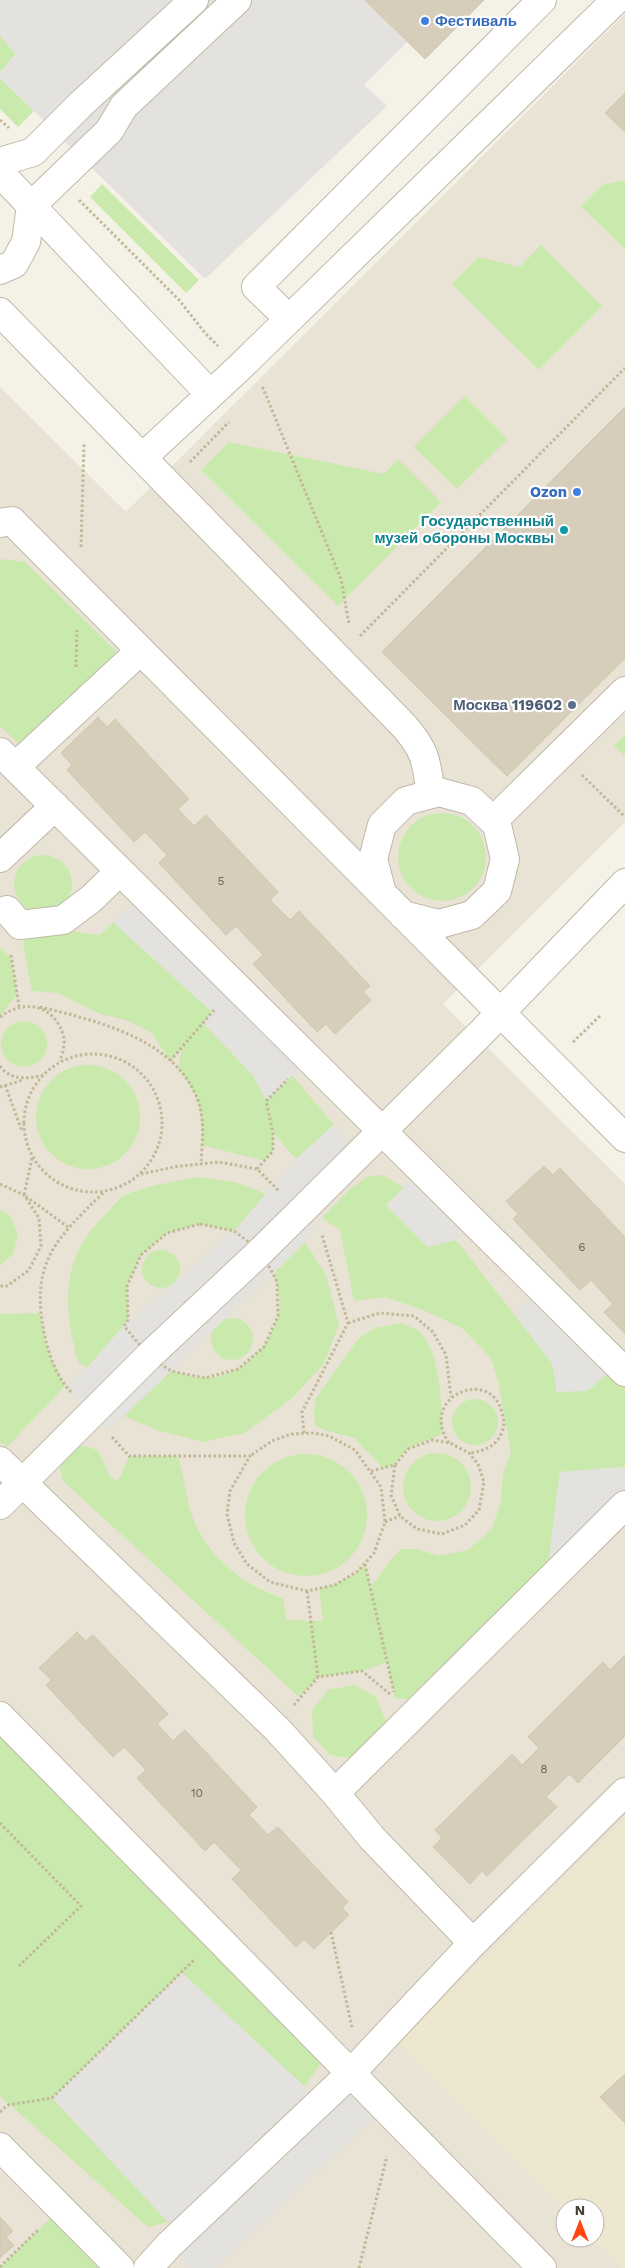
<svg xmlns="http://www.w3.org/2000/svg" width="625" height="2268" viewBox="0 0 625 2268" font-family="'Work Sans',sans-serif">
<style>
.residential{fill:#e8e3d4;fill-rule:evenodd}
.education{fill:#eee7cf}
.green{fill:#c9eaac}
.parking{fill:#e4e2de}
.building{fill:#d6cdbb;stroke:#d1c6ad}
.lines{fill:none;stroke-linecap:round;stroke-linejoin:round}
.minor-casing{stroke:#c0b9a8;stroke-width:30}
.path{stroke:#c2b798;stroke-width:3;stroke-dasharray:2.5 2.5;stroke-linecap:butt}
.minor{stroke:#fff;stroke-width:28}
.shop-dot{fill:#3f7fe0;stroke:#fff;stroke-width:2}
.culture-dot{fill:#0f9aa8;stroke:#fff;stroke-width:2}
.service-dot{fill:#5c6f8a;stroke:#fff;stroke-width:2}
.labels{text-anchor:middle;stroke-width:4.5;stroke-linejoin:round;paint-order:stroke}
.number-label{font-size:12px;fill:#6b6456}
.shop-label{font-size:15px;font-weight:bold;fill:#366cbe;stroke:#fff;text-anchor:start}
.culture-label{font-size:15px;font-weight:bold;fill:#0d838f;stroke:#fff;text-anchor:end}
.service-label{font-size:15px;font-weight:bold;fill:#4e5e75;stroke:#fff;text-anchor:end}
</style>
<rect width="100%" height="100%" fill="#f4f1e6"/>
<!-- residential -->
<path class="residential" d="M625,14v808l-182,182 182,180v1084h-625v-1881l126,125zM565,2208h30v30h-30z"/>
<!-- education -->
<path class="education" d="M625,1819v449h-3l-29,-30h2v-30h-30v2l-166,-168z"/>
<!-- green -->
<path class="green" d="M0,36l16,18 -16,18z
M0,78l34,33 -16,16 -18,-18z
M625,180v69l-44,-43 21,-21z
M102,184l97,96 -13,13 -96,-96z
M541,245l61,61 -63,64 -87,-86 26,-27 42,10z
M465,396l43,43 -51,50 -43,-42z
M229,442l155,32 14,-15 43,43 -103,104 -137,-136z
M0,559l25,3 92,90 -97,93 -20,-19z
M625,735v22l-11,-11z
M398 857a44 44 0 1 1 88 0a44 44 0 1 1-88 0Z
M14 884a29 29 0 1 1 58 0a29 29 0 1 1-58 0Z
M113,922l99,90 -9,11 50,52 13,26 26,-26 42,50 -38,34 -22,-25 -1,17 -8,10 -63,-16c1,-33 -4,-51 -24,-77l4,-21 -12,14 -18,-28 -26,-13 -25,-6 -43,-21 -26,-2 -9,-47 9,-18 68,9z
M0,948l11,9 6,37 -17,22z
M1 1044a23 23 0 1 1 46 0a23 23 0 1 1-46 0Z
M36 1117a52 52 0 1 1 104 0a52 52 0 1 1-104 0Z
M383,1175l21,13 -17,17 41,42 28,-7 96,123 5,29 61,-26 7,6v95l-65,5 -14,111 -120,118 -31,-3 -8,-36 -25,9 -44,6 -19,20 -236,-216 -5,-20 18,-17 22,6 12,26 8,6 11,-26h48c8,20 8,40 15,60 15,40 51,70 91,82l3,22 37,1 -4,-33c18,-3 34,-10 46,-24l6,23 23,-31 7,-7h17l20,7 30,-6 24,-21 9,-28 2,-27 8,-22 -13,-71 -7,-23 -29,-30 -39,-18 -38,-13 -31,4 -14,-71 -18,-12 28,-29 17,-12z
M198,1177l37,5 31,12 -32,37 -34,-7 -33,9 -26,22 -14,31 1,34 -41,48 -9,-6c-15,-56 -18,-104 27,-147 6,-6 12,-15 19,-19 19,-10 53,-15 74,-19z
M0,1209l10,7 8,19 -5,19 -13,11z
M305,1242l21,33 13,50 -16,40 -32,34 -47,34 -41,9 -46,-12 -33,-14 47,-45c11,2 24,7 34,7 49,-2 91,-59 68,-104z
M142 1269a19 19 0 1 1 38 0a19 19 0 1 1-38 0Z
M40,1313l8,38 17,35 -58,61 -7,-5v-128z
M211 1339a21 21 0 1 1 42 0a21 21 0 1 1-42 0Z
M401,1323c6,3 16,6 21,11 19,22 19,71 21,99 -10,7 -28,10 -36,17 -11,10 -9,14 -24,18l-29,-30 -29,-8 -10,-5 -1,-13 2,-14 42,-59 17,-11z
M452 1422a23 23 0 1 1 46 0a23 23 0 1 1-46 0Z
M403 1487a34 34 0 1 1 68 0a34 34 0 1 1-68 0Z
M245 1515a61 61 0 1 1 122 0a61 61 0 1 1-122 0Z
M354,1685l22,12 10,24 -9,25 -22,13 -25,-4 -17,-19 -1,-26 16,-20z
M0,1716l328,335 -23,36 -123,-114 -129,125 115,124 -20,5 -148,-131z
M61,2208l58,60h-119v-1z"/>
<!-- parking -->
<path class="parking" d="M0,0h365l42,42 -43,43 23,21 -182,173 -205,-201v-6l16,-18 -16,-18z
M143,894l166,165 -43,42 -13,-26 -50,-52 9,-11 -99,-90z
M334,1125l25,28 -58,59 14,14 -10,16 -181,174 -18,14 -41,-44 22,-18 37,-42 110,-95 62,-72z
M421,1170l53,52 -18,18 -28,7 -42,-42z
M539,1287l79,79 -31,25 -30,1 -5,-29 -38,-49z
M625,1467v38l-79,78 14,-111z
M182,1973l123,114 3,25 42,-38 33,35 -168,159h-25l-21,-23 22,-21 -23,-2 -116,-124z"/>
<!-- building -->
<path class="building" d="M365,0h119l-59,59z
M625,93v39l-20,-19z
M625,407v251l-118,118 -125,-124z
M625,407v251l-118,118 -125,-124z
M98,717l9,10 8,-8 74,80 -11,10 16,17 12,-11 72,77 -8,8 20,20 9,-9 71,75 -7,6 8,8 -36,34 -9,-10 -9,8 -64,-68 10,-9 -27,-29 -10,9 -67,-72 8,-8 -22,-23 -11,10 -67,-72 5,-5 -11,-12z
M544,1166l9,9 7,-7 65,69v97l-21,-22 9,-8 -22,-24 -11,10 -67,-71 5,-5 -12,-13z
M77,1632l9,9 7,-6 75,79 -11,10 16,17 12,-11 72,77 -8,8 19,20 10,-8 70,75 -6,6 7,7 -35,34 -10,-10 -8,8 -64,-68 9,-9 -27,-28 -9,9 -68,-73 9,-8 -22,-23 -11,10 -67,-72 5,-5 -12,-12z
M625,1655v81l-47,47 -9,-9 -23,23 11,10 -70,69 -5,-5 -12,13 -37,-37 9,-9 -7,-8 77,-76 10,11 17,-17 -11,-11 75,-75 7,8z
M625,2074v49l-25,-26z
M0,2217l13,14 -7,6 8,8 -14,13z"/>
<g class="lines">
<!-- minor casing -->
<g class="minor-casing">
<path id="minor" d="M0,162l33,-10 48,-48 113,-104
M0,173l210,221
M0,270l14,-6 12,-22 5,-36 78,-75 15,-25 113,-106
M0,312l405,415c22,26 21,35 26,67
M289,319l-33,-32 286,-287
M143,457l96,-89 377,-368
M0,523l12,-2 613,617
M0,752l625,620
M15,767l125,-116
M493,821l132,-130
M0,858l55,-52
M382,893l-9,-34 9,-34 24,-24 33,-9 33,9 21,20 4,4 8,34 -8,32 -25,24 -33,9 -36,-9
M7,910l13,15 43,-5 28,-21 29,-28
M0,1461l277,268 58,64 37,45 101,105
M0,1505l149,-149 112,-105 220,-218 144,-150
M0,1716l542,552
M335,1793l290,-288
M0,2147l120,121
M148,2268l21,-23 181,-171 123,-131 152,-151"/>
</g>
<!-- path -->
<path class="path" d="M0,120l9,8
M79,200l100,100 26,33 13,13
M262,389l1,-1 78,191 8,45
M190,462l39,-40
M81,547l3,-104
M360,636l265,-268
M76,667l1,-37
M582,775l43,42
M11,955l8,51
M40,1007c58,14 137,32 159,96 6,20 3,41 2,61
M0,1017c25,-19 56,-12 64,21 1,7 -2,16 -4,23
M573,1042l28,-27
M24 1123a69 69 0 1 1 138 0a69 69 0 1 1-138 0Z
M170,1061l45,-52
M0,1066c11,15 27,13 44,9
M5,1085l17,46
M0,1087l23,-7
M32,1158l-8,37 44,32
M257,1169l16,-18v-18l-7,-32 22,-22
M141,1174l38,-8 40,-4 38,7 22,22
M0,1184l24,11 15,23 2,28 -12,24 -22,16h-7
M200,1224l34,7 27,20 12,23 4,8 1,34 -14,31 -26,22 -33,9 -34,-7 -22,-15 -25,-30 4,-6 -1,-34 14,-31 26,-22z
M348,1323l32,-10 34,3 19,16 13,23 5,42
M71,1392c-14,-14 -22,-37 -26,-55 -16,-74 10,-97 59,-145
M304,1433l-2,-21 46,-89 -26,-88
M112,1437l17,19h121l-20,35 -3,23 7,29 13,21 23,18 37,9 28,-6 23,-14 16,-18 11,-31 -4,-35 -26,-37 -26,-14 -15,-3 -23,1 -19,7 -22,15
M449,1443c-32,-47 43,-77 53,-30 2,8 3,11 0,19 -6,15 -18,19 -33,21
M371,1471l24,-6 13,-16 24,-9 18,3 19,10 9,11 6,18 -5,28 -14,15 -23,9 -25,-5 -17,-13 -9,-21 4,-30
M385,1522l15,-6
M365,1564l29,128
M307,1591l11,86
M294,1705l24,-28 44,-6 29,24
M0,1823l81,83 -62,60
M331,1932l21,95
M0,2112l8,-7 44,-7 143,-139
M0,2267l39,-38
M359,2268l28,-112"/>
<!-- minor -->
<use href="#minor" class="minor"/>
</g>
<!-- markers -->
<g class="shop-dot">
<circle cx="425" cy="21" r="5"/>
<circle cx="577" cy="492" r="5"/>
</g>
<circle class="culture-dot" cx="564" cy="530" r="5"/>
<circle class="service-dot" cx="572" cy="705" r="5"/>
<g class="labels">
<!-- number labels -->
<g class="number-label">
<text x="221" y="885">5</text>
<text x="582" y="1251">6</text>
<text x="544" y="1773">8</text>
<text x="197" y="1797">10</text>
</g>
<!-- shop labels -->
<g class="shop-label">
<text x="435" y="26">Фестиваль</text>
<text x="567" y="497" text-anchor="end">Ozon</text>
</g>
<!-- culture labels -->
<g class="culture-label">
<text x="554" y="526">Государственный<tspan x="554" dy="17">музей обороны Москвы</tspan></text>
</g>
<!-- service labels -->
<g class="service-label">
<text x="562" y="710">Москва 119602</text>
</g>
</g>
<!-- north arrow -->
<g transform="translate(580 2223)"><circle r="24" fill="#ffffff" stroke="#b5b3ae"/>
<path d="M0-4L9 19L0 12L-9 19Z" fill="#ff4811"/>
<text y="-8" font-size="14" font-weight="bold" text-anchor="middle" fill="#474135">N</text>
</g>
</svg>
